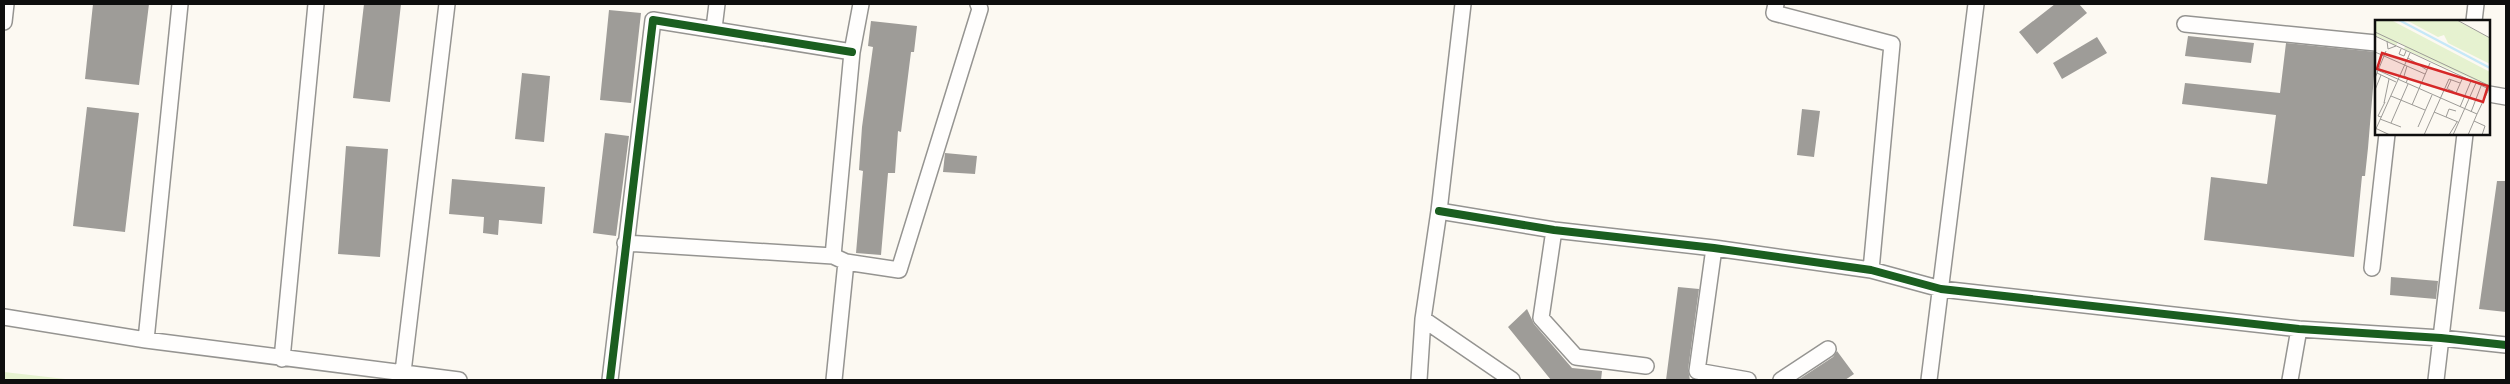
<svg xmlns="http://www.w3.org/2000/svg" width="2510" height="384" viewBox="0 0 2510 384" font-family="'Times New Roman',serif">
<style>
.green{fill:#e6f2d0}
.building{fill:#9e9c98}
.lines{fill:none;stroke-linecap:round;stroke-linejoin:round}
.minor-casing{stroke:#959491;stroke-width:18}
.minor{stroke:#fffefd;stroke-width:15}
.cycleway-casing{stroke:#fff;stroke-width:11}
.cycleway{stroke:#1b5e20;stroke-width:8}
.inset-river{fill:none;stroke:#c6e8f8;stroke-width:2.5}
.inset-road{fill:none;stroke:#9d9b97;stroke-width:1}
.view{fill:#d62828;fill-opacity:0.15;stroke:#d62828;stroke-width:2.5}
.inset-edge{fill:none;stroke:#0e0e0e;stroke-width:2.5}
</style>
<rect width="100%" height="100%" fill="#fcf9f2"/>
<!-- green -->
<path class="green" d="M4,372l70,8h-70z"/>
<!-- building -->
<path class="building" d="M93,4h56l-10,81 -54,-6z
M364,4h37l-11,98 -37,-4z
M2055,4h24l8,9 -50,41 -18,-22z
M609,10l32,3 -10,90 -31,-3z
M871,21l46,5 -3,26h-3l-10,80 -3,-1 -3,42h-7l-7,82 -25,-2 7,-82 -4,-1 3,-43 11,-80 -5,-1z
M2188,36l66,7 -3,20 -66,-7z
M2097,37l10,16 -45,26 -9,-16z
M2286,43l90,9 -8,96 -3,28h-3l-8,81 -150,-17 7,-63 56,7 9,-69 -94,-11 3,-21 95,10z
M522,73l28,3 -6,66 -29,-3z
M87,107l52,6 -14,119 -52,-6z
M1802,109l18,2 -6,46 -17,-2z
M605,133l24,3 -13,100 -23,-3z
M346,146l42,3 -8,108 -42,-3z
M945,153l32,3 -2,18 -32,-2z
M452,179l93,8 -3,37 -43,-4 -1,15 -15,-2 1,-16 -35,-3z
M2497,181h9v131l-27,-3z
M2391,277l47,4 -2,18 -46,-4z
M1678,287l21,2 -11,81 2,10h-24z
M1527,309l7,15 38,44 30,3 -1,9h-50l-43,-53z
M1837,351l17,23 -9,6h-47l35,-23z"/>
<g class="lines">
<!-- minor casing -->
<g class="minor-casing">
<path id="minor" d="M1776,4l-2,9 118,31 -21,226
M2474,21l2,-17
M4,22l2,-18
M2185,24l191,19
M714,28l3,-24
M2489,94l17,3
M1439,211l115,19 160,18 157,22 70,19 358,40 142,9 65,7
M1554,230l-13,88 35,39 70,9
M625,243l208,13 13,6 53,8 81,-261 -2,-5
M1714,248l-17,123 51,9
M833,256l19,-204 9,-48
M2372,268l15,-134
M4,317l142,23 313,40
M1423,319l89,61
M146,340l34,-336
M282,359l34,-355
M403,372l44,-368
M610,380l43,-360 199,32
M834,380l12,-118
M1419,380l4,-61 16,-108 24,-207
M1781,380l47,-31
M1929,380l47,-376
M2290,380l9,-51
M2436,380l29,-246"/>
</g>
<!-- minor -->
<use href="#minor" class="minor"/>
<!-- cycleway casing -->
<g class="cycleway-casing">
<path id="cycleway" d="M1439,211l115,19 160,18 157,22 70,19 358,40 142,9 65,7
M610,380l43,-360 199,32"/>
</g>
<!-- cycleway -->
<use href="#cycleway" class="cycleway"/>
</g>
<!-- overview -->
<g transform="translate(2375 20)">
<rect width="115" height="115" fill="#fcf9f2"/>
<path d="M0,0h16l99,52v15l-86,-38 1,-3 -7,-4 -2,4 -21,-11zM31,0h50l34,18v26l-42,-21 -4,-8 -6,2z" fill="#e6f2d0"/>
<path class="inset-river" d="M24,0l91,48"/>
<path class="inset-road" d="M82,0l33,18M0,12l115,54M0,16l114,53M12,21l1,8 8,-3M26,29l-2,5 5,2 2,-5M0,32l50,22M33,38l19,12M0,49l102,45 12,-25M2,53l19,9M0,58l11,-27M76,60l-5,11h7M31,63l2,-5 -4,-2 3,-10M73,69l8,4 7,-16M0,70l6,-15M16,76l34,14M9,83l5,-24M37,85l18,-42M85,87l11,-26M59,92l24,10M96,92l10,-26M6,97l-3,-1 7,-14M71,97l3,-8 7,2M5,99l21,8M99,101l11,5 -3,9M16,103l17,-39M43,107l14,-32M0,108l15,7M0,111l35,-78M49,115l25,-56 11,4M74,115l8,-13M78,115l23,-52M93,115l9,-21"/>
<path class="view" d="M7,33l106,33 -5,16 -106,-33z"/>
<rect width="115" height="115" class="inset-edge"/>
</g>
<!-- border -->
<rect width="2510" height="384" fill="none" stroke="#0e0e0e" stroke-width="10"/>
</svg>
